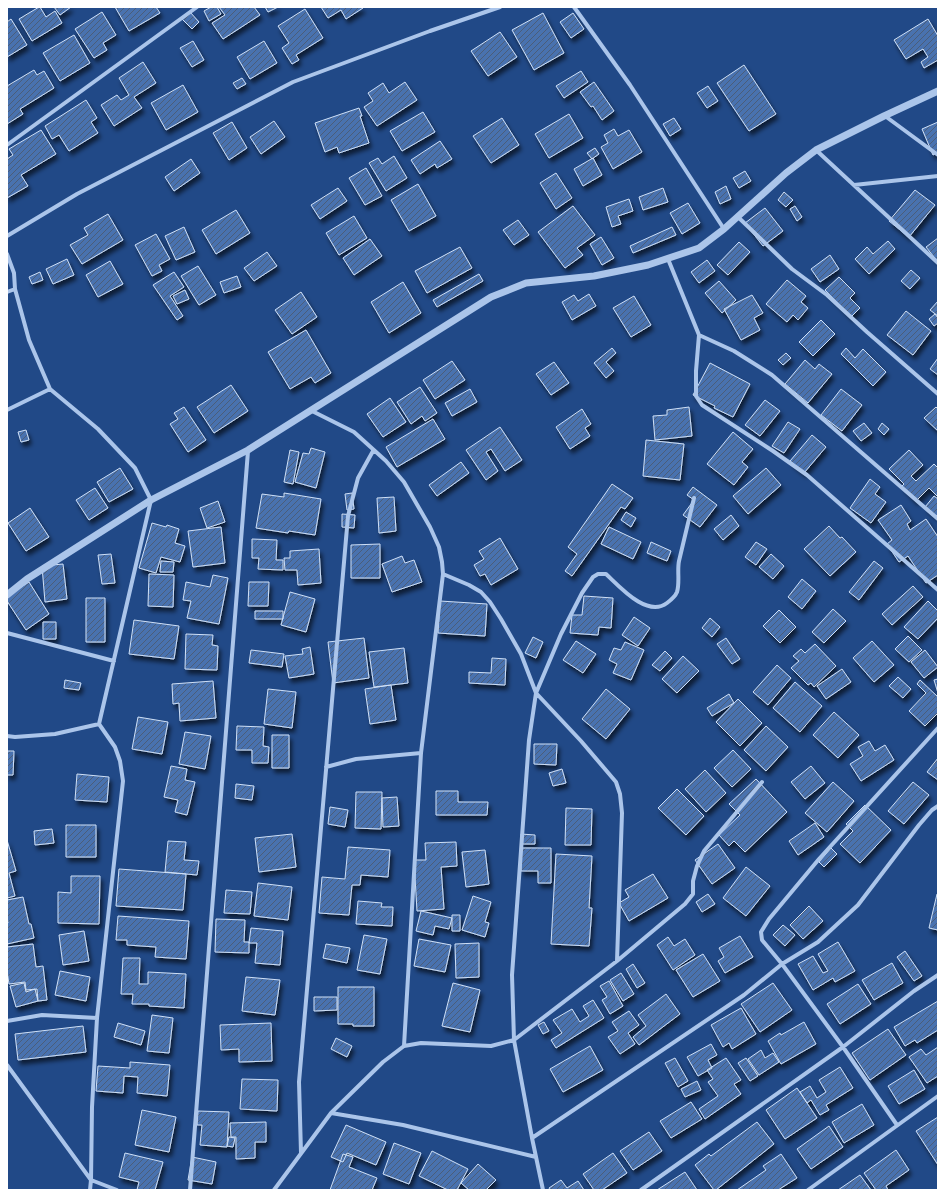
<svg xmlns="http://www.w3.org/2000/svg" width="945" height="1197" viewBox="0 0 945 1197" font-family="Quicksand,sans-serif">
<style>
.building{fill:url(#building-hatch);stroke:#cfe0f7;filter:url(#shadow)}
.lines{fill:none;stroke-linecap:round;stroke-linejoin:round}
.minor{stroke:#abc5ea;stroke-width:4}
.tertiary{stroke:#abc5ea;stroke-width:7}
</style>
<defs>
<pattern id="building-hatch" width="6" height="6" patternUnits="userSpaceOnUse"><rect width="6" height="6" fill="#4972af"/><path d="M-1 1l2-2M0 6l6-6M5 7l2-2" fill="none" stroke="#4b5d79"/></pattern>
<filter id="shadow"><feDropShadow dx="2.5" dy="4.5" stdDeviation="2" flood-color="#0009"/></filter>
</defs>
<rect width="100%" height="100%" fill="#214987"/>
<!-- building -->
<path class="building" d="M39,7h1l6,10 9,-6 7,12 -30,18 -13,-22z
M54,7h17l-11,8z
M115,7h41l4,6 -31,18z
M211,7h6l4,7 -12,7 -5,-10z
M219,7h35l6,8 -37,24 -11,-16 13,-8z
M265,7h13l-10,5z
M321,7h41l1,1 -17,11 -5,-9 -13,8z
M305,9l18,29 -27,17 3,5 -7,4 -10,-16 7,-5 -11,-17z
M102,12l14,23 -13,8 4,7 -13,8 -19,-29z
M190,12l9,10 -7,7 -10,-10z
M543,13l21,40 -30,17 -22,-40z
M573,13l11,16 -13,9 -11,-16z
M11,19l16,26 -20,12v-35z
M928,19l10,17v24l-14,8 -3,-6 7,-5 -5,-8 -17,10 -12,-19z
M500,32l17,25 -29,19 -17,-25z
M74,35l16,28 -30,18 -17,-28z
M193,41l11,19 -12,7 -12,-19z
M264,41l13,22 -27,16 -13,-22z
M143,62l13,21 -22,14 8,11 -28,18 -13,-21 16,-10 4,5 8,-5 -10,-17z
M744,65l32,49 -27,17 -32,-48z
M34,70l3,5 7,-4 10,17 -34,21 3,5 -16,10v-38z
M581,71l7,11 -24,16 -8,-12z
M242,78l4,6 -9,5 -4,-6z
M405,82l12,18 -40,26 -13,-19 9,-6 -5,-8 15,-10 6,10z
M594,82l20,29 -12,9 -9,-14 -2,1 -11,-15z
M183,85l15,27 -32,18 -15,-27z
M708,86l10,15 -11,7 -10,-15z
M86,100l11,18 -6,4 7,11 -29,18 -10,-16 -7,4 -7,-13z
M359,108l3,8h-2l9,27 -30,10 -2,-6 -12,5 -10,-29z
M423,112l12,20 -33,19 -12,-20z
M569,114l14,24 -34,20 -14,-24z
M502,118l17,27 -28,18 -18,-27z
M674,118l7,11 -11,7 -7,-12z
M274,121l11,16 -24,17 -11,-17z
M232,122l15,26 -18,12 -16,-27z
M938,122v30l-5,3 -11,-26z
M614,129l4,7 11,-6 13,22 -29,17 -12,-22 7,-4 -4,-8z
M41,130l15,24 -35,21 7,11 -21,12v-39l6,-4 -4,-6z
M440,141l12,18 -15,9 -2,-4 -15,10 -9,-14z
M595,148l4,6 -7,5 -5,-6z
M394,156l13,22 -21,13 -17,-28 9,-5 4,6z
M593,158l9,17 -19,11 -9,-17z
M191,159l9,14 -26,18 -9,-14z
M366,168l16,28 -17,9 -16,-27z
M745,171l6,10 -12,7 -6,-10z
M556,173l16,25 -16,11 -16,-26z
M418,184l18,32 -27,15 -18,-31z
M726,186l5,13 -11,5 -5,-12z
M338,188l9,13 -27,18 -9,-14z
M663,188l5,14 -25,8 -4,-13z
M915,190l20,15 -26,32 -20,-16z
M784,192l9,8 -7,7 -8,-7z
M629,199l4,12 -15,5 3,8 -9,3 -6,-20z
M688,203l12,20 -18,11 -12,-21z
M573,206l22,29 -18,13 6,7 -18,13 -27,-36z
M795,206l7,11 -5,4 -7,-12z
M765,208l18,23 -20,15 -18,-23z
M236,210l14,23 -34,21 -14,-24z
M108,214l15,26 -41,24 -12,-19 18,-10 -4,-7z
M354,216l13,22 -28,17 -13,-22z
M518,220l11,15 -15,10 -11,-15z
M184,227l11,25 -19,8 -11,-24z
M672,227l4,8 -43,18 -3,-7z
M156,234l14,25 -11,6 3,6 -10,5 -17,-31z
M601,237l13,21 -12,7 -12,-21z
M938,238v24l-12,-15z
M370,239l12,17 -28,19 -11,-17z
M888,241l7,8 -26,25 -14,-15 12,-12 6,7z
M739,242l11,10 -22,23 -11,-10z
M460,247l12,21 -45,25 -12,-22z
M267,252l10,14 -23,15 -10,-13z
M830,255l9,14 -19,13 -9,-13z
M67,259l7,16 -21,9 -7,-15z
M707,260l8,11 -16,12 -8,-11z
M110,261l13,23 -25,13 -12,-22z
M198,266l18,29 -17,10 -18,-29z
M911,270l9,8 -10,11 -9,-8z
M40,272l3,8 -11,4 -3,-7z
M174,272l10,15 -14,9 13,20 -6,4 -24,-35z
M479,274l4,7 -46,26 -4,-7z
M237,276l4,11 -17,6 -4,-11z
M839,277l16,16 -5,5 10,10 -9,9 -26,-27z
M787,280l19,16 -5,6 7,6 -10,12 -5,-5 -6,7 -21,-18z
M719,281l17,19 -14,13 -17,-20z
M403,282l18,31 -32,20 -18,-31z
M185,290l4,9 -12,5 -4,-8z
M301,292l16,25 -25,17 -17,-24z
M589,294l7,12 -24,14 -10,-18 12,-7 4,6z
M752,295l11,18 -9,5 6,12 -19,10 -17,-31z
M634,296l17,29 -20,12 -18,-29z
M938,301v15l-8,-6z
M906,311l25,20 -18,24 -26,-20z
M935,314l3,4v5l-4,3 -5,-7z
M821,320l14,14 -22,22 -14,-14z
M306,330l25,43 -16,10 -4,-6 -21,12 -22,-37z
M612,348l4,5 -10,9 8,9 -8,7 -12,-15z
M846,348l9,10 8,-9 23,23 -13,14 -32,-32z
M786,353l5,5 -8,7 -5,-5z
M938,358v17l-8,-6z
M805,360l10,9 4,-5 13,10 -24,29 -23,-19z
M452,361l13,19 -30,19 -12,-19z
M554,362l15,21 -18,12 -15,-21z
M710,363l40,21 -17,33 -19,-9 1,-2 -22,-11z
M231,385l17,26 -34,22 -17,-26z
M420,387l17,26 -12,8 -3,-5 -11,8 -14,-22z
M470,389l7,13 -25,14 -7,-13z
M841,389l21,16 -20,26 -21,-16z
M390,398l16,24 -23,15 -16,-23z
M765,400l15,11 -20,25 -15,-11z
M184,407l22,33 -18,12 -18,-28 8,-5 -4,-6z
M689,407l3,29 -37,4 -2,-24 14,-1v-5z
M936,407l2,2v22l-14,-13z
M582,409l9,15 -6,4 5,8 -20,13 -14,-22z
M433,419l12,20 -48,28 -11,-20z
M788,422l12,7 -16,24 -12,-7z
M864,423l8,10 -11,8 -8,-10z
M882,423l7,6 -5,6 -6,-6z
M500,427l22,33 -17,11 -14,-22 -5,3 12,19 -12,9 -20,-30z
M26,430l3,10 -8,2 -3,-10z
M733,432l20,17 -11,13 6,5 -14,18 -27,-21z
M812,435l14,12 -22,26 -14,-12z
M646,440l38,4 -4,36 -37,-4z
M311,448l14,4 -9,36 -21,-6 8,-29 6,1z
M290,450l9,2 -6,32 -9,-2z
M909,450l14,15 -12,11 5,5 18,-17 4,4v29l-9,-9 -13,13 -14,-15 2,-2 -15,-15z
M461,462l8,11 -32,23 -8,-11z
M120,468l13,21 -24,13 -12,-20z
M766,468l15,17 -33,29 -15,-18z
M870,479l10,8 -5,7 11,8 -15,21 -21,-15z
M612,484l21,14 -8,11 -4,-2 -49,69 -7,-5 12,-17 -9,-7z
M693,487l24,18 -17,22 -17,-12 11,-15 -7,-5z
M95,488l13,20 -19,12 -13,-20z
M284,493l37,6 -6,36 -26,-4 -1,2 -32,-5 6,-34 22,3z
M352,493l2,16 -7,1 -2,-16z
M934,496l4,3v15l-2,2 -11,-9z
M394,497l2,34 -17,2 -2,-35z
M218,501l7,21 -18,6 -7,-20z
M901,505l10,16 -4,3 3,6 16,-11 12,18v38l-12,8 -18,-27 -9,6 -12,-18 5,-4 -14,-20z
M30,508l19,29 -23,14 -18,-28z
M626,512l10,6 -5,9 -10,-7z
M342,514l13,1 -1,13 -12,-1z
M731,515l8,11 -16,14 -9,-11z
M152,523l14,4 1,-2 12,4 -4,14 10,3 -5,16 -19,-5 -5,16 -17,-5z
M829,526l11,12 2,-1 14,15 -26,24 -26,-27z
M221,527l4,36 -32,4 -5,-36z
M609,527l32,15 -8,17 -32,-15z
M500,538l18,31 -27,16 -6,-11 -5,2 -6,-11 10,-6 -5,-8z
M252,539l25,1 -1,20h7v10l-25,-1 1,-11h-7z
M651,542l20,9 -4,10 -20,-8z
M756,542l11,7 -11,16 -11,-8z
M380,544v34h-29v-33z
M319,549l2,34 -23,2 -1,-15h-12l-1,-12h6v-7z
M111,554l4,29 -13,1 -4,-29z
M771,554l13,12 -11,13 -14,-12z
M402,556l3,7 9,-3 8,22 -30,10 -10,-28z
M161,561l13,1 -1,10h-13z
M874,561l9,7 -24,32 -10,-8z
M63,564l4,35 -22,3 -3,-36z
M149,574l25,1 -1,32 -25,-1z
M213,575l15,3 -9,46 -32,-6 4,-17 -8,-1 3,-18 24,5z
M802,579l14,12 -14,18 -14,-12z
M29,582l20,32 -23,16 -19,-29v-5z
M249,582h20l-1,24h-20z
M913,586l10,11 -31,28 -10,-11z
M290,592l25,7 -9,33 -25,-7z
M584,596l29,2 -2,30 -12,-1 -1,8 -28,-2 2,-18h10z
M86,598h19v44h-19z
M440,601l47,3 -2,32 -47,-3z
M928,601l10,10v7l-20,21 -14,-12z
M833,609l13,12 -22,22 -12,-11z
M779,610l17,17 -16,16 -17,-17z
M255,611h28v8h-28z
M634,617l16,11 -12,18 -16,-11z
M710,618l10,9 -8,10 -10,-9z
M134,620l45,6 -5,33 -45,-5z
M43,622h13v17h-13z
M186,634l27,1 -1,10 6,1 -1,24 -32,-1z
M908,636l14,14 -13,12 -14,-13z
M533,637l10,5 -7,16 -11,-5z
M364,638l5,40 -36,5 -5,-41z
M726,638l14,21 -8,5 -15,-20z
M576,641l20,13 -13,19 -20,-13z
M872,641l22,24 -20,17 -21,-24z
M625,642l19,8 -13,30 -18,-7 4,-9 -8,-4 5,-12 7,2z
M815,644l21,22 -22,21 -3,-4 -3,2 -17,-17 8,-7 -6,-5 8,-7 4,4z
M310,647l4,27 -25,4 -4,-22 18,-2 -1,-5z
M404,648l4,35 -34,4 -5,-35z
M251,650l33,4 -2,13 -33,-4z
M925,650l13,17 -14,11 -13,-16z
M665,651l7,7 -12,13 -8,-6z
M683,656l16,15 -22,22 -15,-14z
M492,658l14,1 -1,26 -36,-2v-11l22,1z
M777,665l14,13 -23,27 -15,-13z
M842,669l9,13 -25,17 -9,-13z
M898,677l13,12 -8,9 -14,-12z
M938,679v14l-4,-13z
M65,680l16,3 -2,7 -15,-2z
M920,680l18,17v16l-13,13 -16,-15 17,-18 -9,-9z
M213,681l3,37 -36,3 -1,-18 -6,1 -1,-20z
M795,682l27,24 -22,26 -27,-24z
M391,685l5,35 -26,4 -5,-35z
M268,689l28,3 -4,36 -28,-4z
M606,689l24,20 -24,30 -24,-20z
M729,694l5,9 -22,13 -5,-8z
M738,699l24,24 -22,23 -24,-24z
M834,712l25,23 -21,23 -25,-23z
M138,717l30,5 -6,32 -30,-5z
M237,726l27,1 -1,19 6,1 -1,16h-16v-13h-16z
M766,726l22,21 -22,24 -22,-21z
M185,732l26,4 -6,33 -26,-5z
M272,735h17v33h-17z
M869,741l6,10 10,-6 9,15 -33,21 -11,-17 13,-8 -5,-9z
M534,744h23l-1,21 -22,-1z
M733,750l18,19 -19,18 -18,-19z
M7,751h7l-1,24h-6z
M938,758v22l-11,-8z
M171,766l16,3 -2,11 10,2 -8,33 -12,-3 3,-12 -14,-3z
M811,766l14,17 -20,16 -14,-17z
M562,769l4,14 -13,3 -4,-13z
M705,770l21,23 -20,19 -21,-23z
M77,774l32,3 -2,25 -32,-2z
M756,779l31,33 -42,40 -11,-11 -5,5 -10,-11 21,-20 -11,-11z
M833,782l21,19 -27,31 -22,-19z
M913,782l16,13 -25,29 -16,-13z
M236,784l18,2 -2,14 -17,-2z
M677,789l27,27 -18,19 -28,-27z
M436,791h22v11h30l-1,13h-51z
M356,792h26l-1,37 -26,-1z
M397,797l2,29 -16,1 -1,-29z
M865,805l26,25 -31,33 -20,-19 13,-13 -7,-7z
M330,807l18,3 -3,17 -17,-3z
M566,808l26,1 -1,36h-26z
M815,823l9,14 -26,18 -9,-14z
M66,825h30v32h-30z
M52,829l2,14 -19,2 -1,-14z
M292,834l4,33 -37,5 -4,-34z
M521,834l14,1v9h-14z
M7,840l9,31 -7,2 6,23 -8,2z
M168,841l18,1 -2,18 15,1 -2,14 -32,-3z
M456,842l1,24 -16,1 3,42 -27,2 -3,-51h12l-1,-17z
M718,844l17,24 -23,16 -17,-24z
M348,847l42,3 -2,27 -27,-2 -1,10h-8l-3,30 -30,-2 3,-36 23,2z
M521,848h30v35h-13v-12h-17z
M831,848l6,6 -13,13 -5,-5z
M485,850l4,34 -23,3 -4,-35z
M556,854l36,2 -3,52h3l-3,38 -38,-2z
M746,867l24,19 -24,30 -23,-18z
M119,869l67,5 -3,36 -67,-4z
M653,874l15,24 -39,23 -10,-18 10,-6 -4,-7z
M71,876h29l-1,48 -41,-1v-31l13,1z
M258,883l34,4 -4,33 -34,-4z
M226,890l26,2 -2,22 -26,-1z
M708,894l7,10 -13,8 -6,-10z
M937,894l1,1v35l-9,-2z
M473,896l18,6 -6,20 4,1 -4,14 -23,-7z
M23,897l6,27h2l3,14 -27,6v-21h1l-1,-6v-17z
M358,901l24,2 -1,4h12l-1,19 -36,-2z
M809,906l14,15 -20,18 -13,-14z
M421,911l31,7 -3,11 -14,-3 -2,9 -17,-4z
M452,915h8v16h-8z
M118,916l71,5 -3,38 -31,-2 1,-10 -29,-2v-5h-11z
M216,919l29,1 -1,22h5v11l-34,-1z
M783,925l12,10 -10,11 -12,-11z
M251,928l32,3 -3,34 -25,-2 2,-20h-8z
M84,931l5,30 -26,4 -4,-30z
M364,935l23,4 -7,35 -23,-4z
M740,936l13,21 -28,16 -7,-12 6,-4 -5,-9z
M668,937l6,9 11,-7 10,16 -22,15 -16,-25z
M419,939l32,6 -6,27 -31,-6z
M838,942l17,29 -20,11 -2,-4 -20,12 -15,-26 15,-8 10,17 5,-2 -10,-17z
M479,943v34l-23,1 -1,-34z
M33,944l3,23 7,-1 4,34 -9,1 -1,-12 -11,1 -1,-8 -16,2 -2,-13v-24z
M326,944l24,4 -3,15 -24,-5z
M905,951l17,25 -8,5 -17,-24z
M703,954l17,27 -27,16 -17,-27z
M123,958h17l-1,26h9v-12l38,2 -2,34 -35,-2v-2h-17l1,-10h-12z
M892,963l11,20 -29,17 -12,-20z
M633,964l12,19 -8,5 -11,-19z
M60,971l30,6 -4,24 -31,-6z
M621,973l13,21 -11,7 -13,-21z
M246,977l34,3 -5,35 -33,-4z
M609,981l14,25 -13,8 -8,-14 5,-3 -7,-11z
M24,983l2,9 9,-3 3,12 -22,6 -6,-21z
M453,983l27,7 -10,42 -28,-6z
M773,983l19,27 -32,22 -19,-28z
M858,984l13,20 -31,20 -13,-20z
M338,987h36v39h-21v-2h-15z
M666,994l14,20 -41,31 -6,-8 13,-11 -8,-11z
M314,997h23v13l-23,1z
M593,1000l11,18 -48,30 -5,-8 11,-7 -9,-13 19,-11 8,13 9,-6 -6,-10z
M938,1001v29l-21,13 -2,-3 -10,6 -11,-19z
M741,1008l15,26 -24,15 -3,-6 -6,4 -12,-22z
M629,1011l10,14 -11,8 7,11 -15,10 -12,-17 10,-6 -6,-9z
M152,1015l21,3 -4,35 -22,-2z
M544,1022l5,9 -6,3 -5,-9z
M804,1022l12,22 -35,20 -13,-23 12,-8 1,2z
M118,1023l27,8 -4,14 -27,-8z
M271,1023l1,38 -33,1v-13l-18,1 -1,-25z
M83,1026l3,26 -68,8 -3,-26z
M888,1029l18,26 -36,25 -18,-27z
M336,1038l16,8 -5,11 -16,-8z
M711,1044l6,11 -9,5 4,8 -14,8 -11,-19z
M590,1046l13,24 -40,22 -13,-23z
M938,1047v29l-11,7 -18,-26 12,-8 5,6z
M761,1050l4,8 8,-5 6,9 -20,13 -11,-16z
M675,1058l13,23 -10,6 -13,-24z
M726,1058l15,22 -7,4 7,10 -36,25 -6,-10 19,-13 -10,-14 5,-3 -6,-9z
M746,1058l12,18 -8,5 -12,-18z
M130,1062l40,3 -3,31 -30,-3 1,-16 -14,-1 -1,17 -27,-2 2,-25 32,2z
M840,1067l13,21 -27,17 3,5 -9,5 -9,-15 -4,3 -7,-11 10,-6 7,12 9,-6 -7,-12z
M914,1070l11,19 -26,15 -11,-18z
M242,1079l36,1 -1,31 -37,-2z
M697,1081l4,9 -16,7 -4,-8z
M797,1088l20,30 -32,21 -19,-29z
M691,1102l11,17 -31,19 -11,-17z
M862,1104l12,21 -30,18 -12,-21z
M142,1110l34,7 -7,35 -34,-7z
M198,1111l31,1 -2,35 -27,-2 2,-20h-5z
M938,1117v48l-22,-34z
M266,1122v20h-11v16l-19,1v-22h-5l-1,-14z
M757,1122l17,22 -58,46h-2l-19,-25 14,-11 2,2z
M346,1125l40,17 -10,23 -29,-12 -4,9 -12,-5z
M829,1126l14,21 -32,22 -14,-20z
M649,1132l13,19 -29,19 -13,-19z
M229,1137l6,1 -2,9 -6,-1z
M394,1143l27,10 -12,31 -26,-10z
M896,1150l13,20 -23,16 2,4h-12l-12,-17z
M432,1151l36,18 -11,21h-9l-29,-14z
M125,1153l38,9 -8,28h-18l2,-8 -20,-5z
M613,1153l14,20 -25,17h-8l-11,-16z
M343,1154l10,3 -4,10 28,11 -5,12h-42z
M781,1154l16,24 -19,12h-41l29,-20 -3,-4z
M192,1157l24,5 -4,22 -24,-4z
M478,1164l18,16 -10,10h-17l-8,-7z
M685,1172l12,18h-40z
M860,1175l11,15h-33z
M561,1180l6,8 11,-7 6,9h-34l-1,-2z"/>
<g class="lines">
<!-- minor -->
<path class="minor" d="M574,7l56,78 94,144
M885,116l53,39
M7,145l190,-138
M816,150l122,113
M854,185l84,-9
M738,217l54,52 35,26 40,37 71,62
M7,236l70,-42 216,-112 137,-51 70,-24
M7,254l7,19 1,16 14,51 21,49
M668,259l31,76 35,16 38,24 166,144
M7,292l8,-3
M699,335l-3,36v25l6,9 71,46 34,24 131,115
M7,410l43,-21 48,40 37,39 16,32 -52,224 -44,10 -40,3 -8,-1
M312,411l42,21 32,29 18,21 26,45 9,20 3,15 1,12 -22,179 -17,293
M694,498c-5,21 -10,42 -15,63 -2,9 1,22 -2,31 -2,5 -6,8 -10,11 -20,15 -47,-16 -61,-29h-8l-5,3 -11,16 -21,41 -25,59 -7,47 -17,235 2,65 103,-79 68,-57 8,-10v-13l4,-15 7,-15 58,-69
M443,574l26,11 12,7 9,10 11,17 20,35 15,39 45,48 35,41 4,12 2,19 -5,148
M7,633l107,28
M326,767l30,-8 65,-6
M7,1021l35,-6 55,3
M7,1065l84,115 26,10
M331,1113l72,12 133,32
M897,1125l-54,-78 -61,-83 -20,-24 -1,-8 8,-13 50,-60 119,-131
M532,1138l11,52
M301,1153l-2,-71 49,-566 10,-38 15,-27
M90,1190l1,-10 1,-73 5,-89 26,-237 -3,-20 -5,-14 -16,-23
M190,1190l58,-739
M274,1190l57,-77 52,-51 21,-16 17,-3 70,3 23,-6 18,98 212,-143 38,-31 36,-22 40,-37 61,-80 13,-15 6,-4
M641,1190l202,-143 71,-56 24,-16
M808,1190l130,-94"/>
<!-- tertiary -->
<path class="tertiary" d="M7,595l20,-16 124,-79 97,-50 243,-153 35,-14 68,-7 54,-11 51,-17 25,-19 62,-56 30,-23 68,-34 54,-25"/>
</g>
<!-- border -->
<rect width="945" height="1197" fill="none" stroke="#ffffff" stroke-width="16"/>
</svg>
